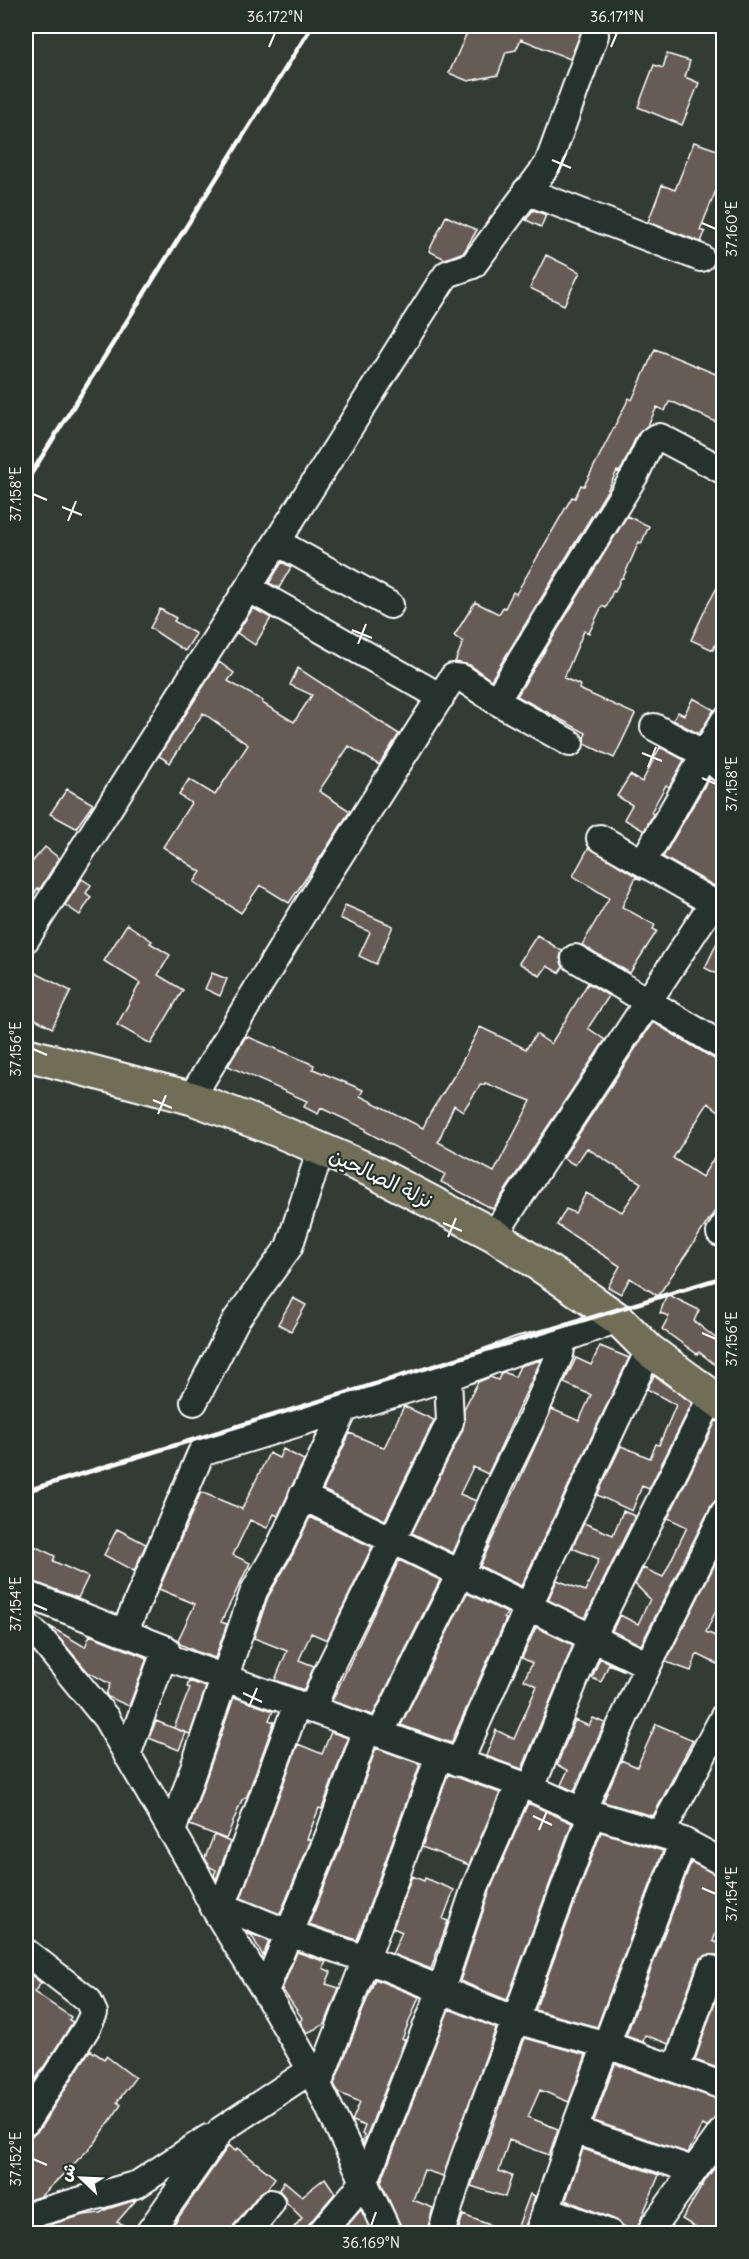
<svg xmlns="http://www.w3.org/2000/svg" width="749" height="2259" viewBox="0 0 749 2259" font-family="Delius,'Playpen Sans Arabic',sans-serif">
<style>
.building{fill:#665b54;stroke:#fff;stroke-width:1.5;fill-rule:evenodd}
.lines{fill:none;stroke-linecap:round;stroke-linejoin:round}
.minor-casing{stroke:#fff;stroke-width:30}
.major-casing{stroke:#fff;stroke-width:36}
.minor{stroke:#26332d;stroke-width:26}
.major{stroke:#716e59;stroke-width:32}
.rail{stroke:#fff;stroke-width:4.5}
.ticks{fill:none;stroke:#fff;stroke-width:2}
.labels{text-anchor:middle;stroke-width:4.5;stroke-linejoin:round;paint-order:stroke}
.street-label{font-size:21px;fill:#fff;stroke:#26332d}
.neatline{fill:none;stroke:#fff;stroke-width:2}
.ticks-label{font-size:15px;text-anchor:middle;fill:#fff}
</style>
<rect width="100%" height="100%" fill="#333b35"/>
<filter id="ink" filterUnits="userSpaceOnUse"><feTurbulence type="fractalNoise" baseFrequency=".0167" numOctaves="2"/><feDisplacementMap in="SourceGraphic" scale="12" xChannelSelector="R" yChannelSelector="G"/><feConvolveMatrix kernelMatrix="1 2 1 2 8 2 1 2 1" color-interpolation-filters="sRGB"/></filter>
<g filter="url(#ink)">
<!-- building -->
<path class="building" d="M470,26h114l-14,33 -49,-20 -5,11 -10,2 -8,23 -30,6 -19,-8z
M667,54l23,7 -5,16 14,6 -17,42 -44,-18 16,-42 9,3z
M694,142l29,10v21l-23,57 5,2 -4,10 -53,-20 14,-37 13,5z
M533,210l13,5 -5,12 -15,-7z
M446,216l31,14 -13,22 -19,7 -16,-8z
M546,255l34,17 -16,33 -34,-17z
M655,349l68,28v29l-7,16 -41,-19 -6,-1 -4,9 -8,-4 -9,18 -11,10 -15,33 -3,4 -2,-1 -10,20 -116,189 -21,-15 -15,-3 8,-20 -9,-6 21,-34 24,12 4,-7 2,1 8,-16 3,2 56,-97 3,1 6,-13 3,1 45,-88 3,2z
M627,516l22,10 -8,18 -2,-2 -16,36h-2l-6,14 -2,-1 -7,17 -4,-2 -13,27 -5,-2 -20,47 16,7 -1,4 56,25 -21,44 -29,-14 -1,-6 2,-5 -69,-37z
M282,562l9,5 -12,21 -10,-5z
M723,577v51l-10,22 -22,-10 17,-36z
M253,608l18,10 -16,27 -18,-12z
M160,609l16,9 -2,3 22,13 -11,17 -35,-23z
M219,662l15,11 -6,8 35,20 -1,2 32,19 18,-27 -22,-10 8,-17 101,66 -20,31 -30,-19 -30,45 31,20 -28,44 -33,48 -29,-18 -19,28 -47,-31 7,-10 -38,-25 28,-44 -12,-8 10,-16 26,16 33,-50 -45,-32 -33,50 -11,-7z
M693,698l21,12 -15,24 -26,-14 5,-8 6,3z
M660,747l24,13 -15,27 -3,-2 -15,27 2,2 -9,17 -20,-12 8,-14 -15,-9 13,-21 12,7z
M709,778l14,8v105l-60,-34z
M67,789l26,15 -17,24 -26,-14z
M45,847l14,11 -19,31 -2,-1 -12,19v-38z
M589,847l53,33 -6,-3 -14,30 33,18 -2,4 4,2 -27,42 -48,-28 27,-47 -36,-22z
M82,879l9,6 -5,8 5,4 -11,18 -15,-10z
M345,905l48,21 -17,38 -17,-8 11,-24 -30,-14z
M127,924l25,17 -2,2 20,12 -12,20 25,15 -32,54 -34,-19 23,-42 -36,-22z
M723,930v47l-18,-9z
M537,935l25,16 -2,7 3,9 -4,6 -12,-7 -7,10 -21,-13z
M26,968l45,23 -19,37 -26,-14z
M212,973l15,6 -7,17 -15,-7z
M588,983l21,13 -21,32 17,12 -112,169 -52,-27 4,-8 -80,-43 1,-2 -45,-21 -3,6 -14,-7 3,-6 -79,-35 18,-30 68,29 -1,4 50,21 -3,6 63,32 7,-15 27,-42 23,-44 46,22 10,-15 15,10zM485,1083l46,18 -37,71 -56,-30 16,-37 9,6 18,-27 3,1z
M653,1022l63,38 7,2v52l-15,-11 -35,55 29,19 21,-33v55l-65,97 -28,-18 -9,16 -13,-7 12,-21 -63,-41 9,-16 9,4 11,-20 36,19 19,-29 -54,-35 -12,17 -12,-7z
M667,1294l32,16 -5,11 29,23v27l-24,-19 -2,2 -35,-25 7,-13 -9,-3z
M293,1298l13,7 -15,26 -13,-7z
M600,1346l29,12 -108,228 -41,-20 72,-157 27,12 12,-26 -27,-12 12,-25 15,7z
M541,1360l-53,114 -15,-7 -13,27 16,7 -23,52 -41,-20 51,-104 1,-20 14,-27 12,-5 8,3 3,-7 3,-1 11,5 5,-11z
M654,1376l38,27 -43,86 -7,-3 -10,25 -35,-16 24,-49 29,12 6,-14 3,1 17,-40 -29,-16z
M404,1406l30,14 -49,100 -62,-30 27,-57 34,15z
M716,1421l7,2v75l-7,2 -5,6 -70,139 -29,-14 8,-16 18,9 12,-25 -15,-15 8,-16 20,9 24,-50 -19,-9z
M283,1449l21,11 -26,56 -4,-2 -7,14 -17,-8 -17,35 17,8 -29,59 6,2 -12,34 -20,-7 -15,-7 -2,-4 17,-36 -36,-15 42,-97 41,17 27,-56 10,5z
M623,1511l12,5 -50,102 -37,-18 9,-20 28,11 14,-32 -27,-11 12,-25 29,12z
M310,1517l62,30 -45,93 -16,-7 -12,27 15,6 -10,24 -29,-10 12,-29 -33,-13 14,-41 25,-43z
M117,1529l29,15 -12,27 -30,-16z
M26,1542l29,14 -2,5 35,16 -10,21 -52,-19z
M723,1548v58l-4,-2 -13,28 17,7v28l-26,-13 -6,17 -25,-9z
M399,1560l41,20 -67,135 -41,-14z
M467,1593l40,20 -3,5 2,1 -55,124 -50,-18z
M49,1626l36,21 5,-12 57,23 -18,48 -21,-9 -2,-3 4,-10 -22,-12z
M536,1627l37,18 -51,124 -36,-13 10,-26 18,9 23,-53 -13,-6 8,-17 -10,-5z
M600,1658l23,11v1l-14,-6 -8,18 -9,-4z
M189,1681l17,6 -16,47 -16,-6 16,-40 -3,-1z
M234,1697l39,14 -4,9 5,2 -27,74 -5,4 -16,39 -36,-14z
M593,1718l12,5 -31,68 -13,-6 7,-15 -11,-5 18,-45 14,6z
M156,1721l30,12 -7,17 -30,-12z
M656,1724l37,16 -40,76 -50,-14 18,-42 16,7z
M331,1732l17,6 -26,71 -3,-1 -12,31 4,1 -31,74 -39,-16 57,-154 24,10z
M376,1748l44,16 -63,176 -48,-16 34,-83z
M448,1774l52,19 -31,72 -47,-18z
M528,1803l44,20 -65,177 -47,-19 30,-91z
M601,1832l62,19 -66,176 -62,-17z
M214,1835l16,7 -14,38 -2,-5 2,-5 -6,-3 -5,-9z
M691,1862l32,16v37l-10,26 9,4 -4,10h-11l-6,3 -4,6 -28,80 -24,-9 -2,7 -17,-6z
M412,1876l12,5 1,-3 29,12 -11,29 5,2 -17,48 -39,-15 10,-22 -9,-4z
M246,1932l23,9 -6,15 -11,-20z
M297,1952l29,10 -3,6 8,4 -5,12 13,4 -14,36 -18,9 -7,-11 2,-4 -20,-29z
M26,1971l15,12 -7,9 37,25 -2,3 4,2 -47,72z
M375,1979l44,18 -17,42 3,1 -42,105 -1,-3 2,-6 -2,-2 3,-8 -13,-5 8,-19 -21,-9 -5,-9z
M720,1987l3,1v82l-28,-10z
M449,2009l47,19 -53,148 -19,-6 -11,30 20,8 -7,26h-22l-23,-52z
M525,2038l61,17 -17,47 -29,-12 -12,27 30,12 -9,26 -40,-15 -10,31 13,5 -7,21 -34,-11z
M90,2050l14,9 2,-3 29,22 -18,24 4,3 -26,38 -54,53 -15,5v-64l7,-2 6,-5z
M615,2064l108,37v13l-6,2 -10,11 -5,-2 -14,28 -94,-32z
M229,2145l6,6 3,-3 37,30 -8,11 -8,5 -25,31 -3,9h-64z
M583,2149l76,26 -23,56 -13,-5 -7,-6 -50,-20z
M723,2155v79h-17l-24,-15 23,-38z
M325,2178l10,15 -26,31 -4,10h-17l14,-16 -16,-16 -1,-5 -6,-7 5,-9 18,15z
M530,2194l5,2 -12,38h-8z
M136,2200l-19,22 17,7 -1,5h-86l5,-10 32,-9 16,-2 7,-4z
M361,2210l11,24h-32l19,-22z
M463,2215l46,17 -1,2h-51z"/>
<g class="lines">
<!-- minor casing -->
<g class="minor-casing">
<path id="minor" d="M526,191l175,67
M277,542l113,63
M248,588l193,109
M496,701l74,42
M654,727l50,27 20,17
M600,838l124,71
M643,862l81,-141
M26,939l414,-655 7,-10 26,-9 75,-101 47,-129
M575,958l149,89
M191,1098l112,-185 150,-236 9,1 34,23 139,-226 16,-34 4,-3 5,-1 64,34
M720,1233l4,-7
M494,1235l219,-332
M194,1402l42,-82 53,-73 32,-98
M302,1496l346,169
M26,1594l140,55 -39,106
M26,1625l17,16 63,77 88,151 20,39 51,83 46,79 78,164
M124,1633l77,-180 247,-76 72,-27 43,-11 55,-20
M164,1656l367,132 51,23 101,30 41,22
M312,1710l15,-37 123,-251 -2,-45
M380,1734l80,-160 40,-91 32,-65 28,-64 3,-15
M459,1763l69,-156 121,-257
M531,1788l61,-151 120,-241
M582,1811l66,-146 76,-152
M172,1832l82,-241 26,-45 65,-138
M661,1833l63,-117
M214,1908l18,2 56,23 78,26 149,61 92,25 117,41
M214,1908l14,-17 69,-187
M26,1952l62,48 6,13 -8,16 -60,93
M265,1991l64,-156 38,-106
M676,2069l35,-100 13,4
M318,2085l48,-126 73,-203
M574,2130l119,40
M546,2209l65,25
M26,2216l112,-32 70,-46
M148,2234l73,-104 90,-60
M246,2234l25,-31
M320,2234l45,-53 76,-191 35,-105 44,-101
M441,2234l22,-73 129,-348
M538,2234l36,-104 109,-289
M650,2234l5,-10 69,-95"/>
</g>
<!-- major casing -->
<g class="major-casing">
<path id="major" d="M26,1054l165,44 83,31 98,42 122,64 80,53 44,31 31,31 75,55"/>
</g>
<!-- minor -->
<use href="#minor" class="minor"/>
<!-- major -->
<use href="#major" class="major"/>
<!-- rail -->
<path class="rail" d="M26,482l286,-456
M26,1491l698,-214"/>
</g>
</g>
<!-- ticks -->
<path class="ticks" d="M269,47l6,-14M611,47l6,-14M552,160l19,8M557,173l9,-19M702,223l14,6M33,494l14,6M62,507l20,8M68,521l8,-20M352,630l20,8M358,644l8,-20M642,753l20,8M648,767l8,-20M702,778l14,6M33,1049l14,6M153,1100l19,8M158,1114l8,-19M443,1223l19,8M448,1237l8,-19M702,1333l14,6M33,1604l14,6M243,1693l19,9M249,1707l8,-19M533,1816l19,9M539,1830l8,-19M702,1888l14,6M33,2159l14,6M371,2226l5,-14"/>
<g class="labels">
<!-- street labels -->
<g class="street-label">
<text transform="translate(381 1178) rotate(26)" y="7">نزلة الصالحين</text>
</g>
</g>
<!-- margin -->
<rect width="749" height="2259" fill="none" stroke="#26332d" stroke-width="66"/>
<!-- north arrow -->
<g transform="translate(81 2178) rotate(293)" stroke="#26332d" stroke-width="4.5" paint-order="stroke">
<path d="M0-4.5L10 22L0 15L-10 22Z" fill="#ffffff"/>
<text y="-9" font-size="16" font-weight="bold" text-anchor="middle" fill="#ffffff">ش</text>
</g>
<rect x="33" y="33" width="683" height="2193" class="neatline"/>
<g class="ticks-label">
<text x="275" y="22">36.172°N</text>
<text x="617" y="22">36.171°N</text>
<text transform="translate(732 229) rotate(-90)" y="5">37.160°E</text>
<text transform="translate(16 494) rotate(-90)" y="5">37.158°E</text>
<text transform="translate(732 784) rotate(-90)" y="5">37.158°E</text>
<text transform="translate(16 1049) rotate(-90)" y="5">37.156°E</text>
<text transform="translate(732 1339) rotate(-90)" y="5">37.156°E</text>
<text transform="translate(16 1604) rotate(-90)" y="5">37.154°E</text>
<text transform="translate(732 1894) rotate(-90)" y="5">37.154°E</text>
<text transform="translate(16 2159) rotate(-90)" y="5">37.152°E</text>
<text x="371" y="2248">36.169°N</text>
</g>
</svg>
